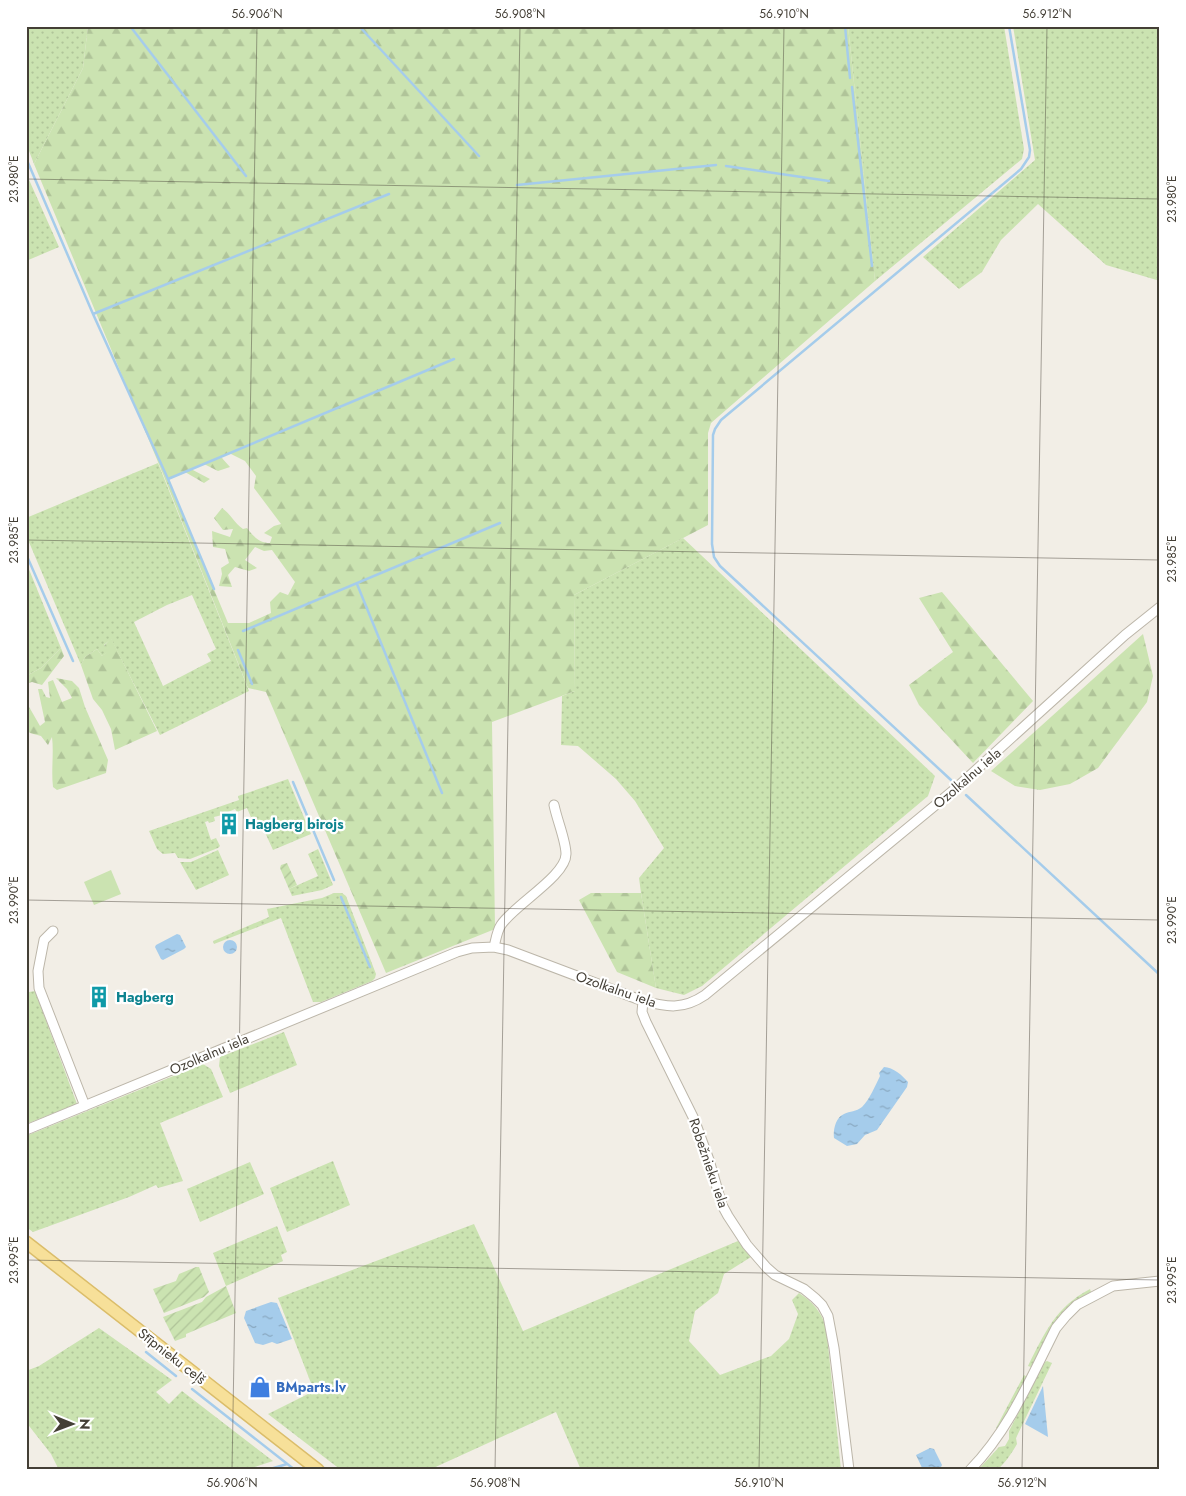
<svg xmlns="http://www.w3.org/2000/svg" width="1186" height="1496" viewBox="0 0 1186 1496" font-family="Jost,sans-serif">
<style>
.grass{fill:url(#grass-dots);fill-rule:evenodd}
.forest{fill:url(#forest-firs);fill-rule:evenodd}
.garden{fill:url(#garden-furrows)}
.pitch{fill:#cbe3b1}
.water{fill:url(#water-ripples)}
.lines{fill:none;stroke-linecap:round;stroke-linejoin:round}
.stream{stroke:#a5cceb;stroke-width:2.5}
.minor-casing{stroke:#bcb6a9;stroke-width:11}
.major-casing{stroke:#dbbd6a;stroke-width:14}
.minor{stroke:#fff;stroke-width:9}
.major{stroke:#f7e099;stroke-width:11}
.ticks{fill:none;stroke:#443f36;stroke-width:1;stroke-opacity:0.45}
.labels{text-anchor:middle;stroke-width:4.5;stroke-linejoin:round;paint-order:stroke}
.street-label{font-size:14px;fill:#443f36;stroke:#fff}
.culture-label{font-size:14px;font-weight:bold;fill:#0d838f;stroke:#fff;text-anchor:start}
.shop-label{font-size:14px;font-weight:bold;fill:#366cbe;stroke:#fff;text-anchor:start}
.neatline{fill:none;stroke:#443f36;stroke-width:2}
.ticks-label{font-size:12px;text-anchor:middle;fill:#443f36}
</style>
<defs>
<pattern id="grass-dots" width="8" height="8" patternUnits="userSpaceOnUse" patternTransform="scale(1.25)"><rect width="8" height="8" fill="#cbe3b1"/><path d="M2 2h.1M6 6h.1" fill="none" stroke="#b0c499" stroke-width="1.8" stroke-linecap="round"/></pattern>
<pattern id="forest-firs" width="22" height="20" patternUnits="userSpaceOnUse" patternTransform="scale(1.25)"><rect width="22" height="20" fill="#cbe3b1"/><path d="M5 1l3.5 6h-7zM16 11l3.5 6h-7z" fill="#b0c499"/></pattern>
<pattern id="garden-furrows" width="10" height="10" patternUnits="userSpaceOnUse" patternTransform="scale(1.25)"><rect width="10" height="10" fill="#cbe3b1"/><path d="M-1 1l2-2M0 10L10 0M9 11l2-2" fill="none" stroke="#b0c499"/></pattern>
<pattern id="water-ripples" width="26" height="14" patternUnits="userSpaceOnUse" patternTransform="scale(1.25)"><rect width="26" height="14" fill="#a5cceb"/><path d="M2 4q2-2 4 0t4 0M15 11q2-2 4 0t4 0" fill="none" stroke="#88a7bf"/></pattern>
</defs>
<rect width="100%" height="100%" fill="#f2eee6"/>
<!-- grass -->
<path class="grass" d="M26,26h62l-5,42 -49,96 -8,-21z
M848,26h156l20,123 -2,10 -147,122z
M1013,26h147v255l-54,-16 -68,-61 -37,36 -19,32 -23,17 -36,-32 112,-97z
M26,173l33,74 -33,14z
M158,463l91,228 -89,44 -49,-96 -7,6 4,7 -6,4 -5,-7 -12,8 -4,8 -55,-130v-17zM192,595l24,54 -9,5 4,7 -48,25 -29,-64 33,-17z
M683,538l252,238 -7,20 -226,190 -18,9 -28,-7 -15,-95 -2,-15 25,-30 -29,-47 -19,-22 -38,-33 -17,-1 1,-49 13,-5 -1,-96z
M26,562l35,86 -20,20 -15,8z
M288,779l23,55 -38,16 -10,-22 -11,3 -3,-7 4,-2 -6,-14 -10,4 -2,-3 -7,3 1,3 -6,2 -1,-2 -8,2 1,4 -6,2 -1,-2 -3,1 6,18 5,-2 4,8 -2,2 -28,11 -12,-1 -3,-5 -12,1 -6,-5 -8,-18 90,-31 -1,-4z
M318,849l15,36 -11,5 -30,6 -3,-7 29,-13 -10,-22z
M218,850l11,25 -33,15 -16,-28h11z
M334,893h8l4,3 30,78 -1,4 -3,3 -51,21h-8l-32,-84 -67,26 -1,-3 56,-24 -2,-8 55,-11z
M35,991l42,113 -51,20v-106l3,-26z
M284,1032l13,33 -67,28 -11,-27 1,-9z
M203,1064l8,5 12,28 -63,26 23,58 -25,7 -2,-3 -27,12 -96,35 -7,-5v-91z
M333,1161l17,44 -63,27 -17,-44z
M250,1162l14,32 -64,28 -13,-33z
M474,1224l49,107 215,-90 13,16 -27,17 -6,19 -23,18 -6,30 31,34 51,-19 18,-17 9,-25 -6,-14 7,-7c14,9 21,18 27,33l15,144h-260l-25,-58 -127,58h-88l-73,-56 46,-23 -36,-93z
M277,1226l10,26 -6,3 2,6 -57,25 -13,-33z
M1090,1289l1,3c-31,17 -44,45 -60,75l-3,-1c17,-34 28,-59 62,-77z
M99,1328l73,52 -16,12 13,12 13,-13 91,70 -27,9h-187l-8,-16 -25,-32v-51l13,-5z
M1047,1361l5,2 -36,75 1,6c-6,10 -11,18 -20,26h-19l21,-23 6,-1 4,-7v-8l36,-69z
M1024,1375l3,2 -28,53 -3,-2z"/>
<!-- forest -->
<path class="forest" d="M88,26h760l27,255 -164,142 -3,10v92l-134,70 1,96 -83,31 3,207 -109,44 -120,-281 -18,-4 -85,-214 -129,-310 49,-96zM229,453l16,8 11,15 -2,12 27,36 -7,2 -10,7 8,4 -2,6c-11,0 -17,-7 -23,-15l-4,1c-9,-6 -12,-15 -21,-21l-8,10 9,12 10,-1 -3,8 -18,-6 1,16 12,2 4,14 -8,5 1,6 -3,12 13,1 -4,-12 7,-8 14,4 8,-3 -12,-8 10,-13 9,4 8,-1 23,32 -7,13 -8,-3 -10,10 1,11 -22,10h-21l-60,-144 17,-7 19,11 6,-4 -19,-10 13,-5 14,7 12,-4 -9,-10z
M942,592l91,109 -60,62 -54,-58 -10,-20 44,-33 -34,-54z
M1143,634l10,42 -6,26 -49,66 -28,16 -30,6 -25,-4 -24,-15z
M111,638l46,93 -42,19 -4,-21 -9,-19 -9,-11 -12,-34 4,-8 12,-8 5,7 5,-4 -3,-6z
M61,648l3,8 -22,29 -10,-3 -6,2v-8l15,-8z
M56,678l16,3 7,7 6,19 23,53 -2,13 -49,17 -4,-3c-2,-17 1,-34 -1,-50l-4,8 -7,-9 -11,-3 -4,-4v-23l2,-1 12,21 5,-4 -7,-33h4l4,8 4,1 -2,-16 5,-2 9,22 10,-4 -5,-9z
M591,893h50l15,95 -39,-16 -38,-72z"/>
<!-- garden -->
<path class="garden" d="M287,863l10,22 -8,4 -9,-21 1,-3z
M196,1267h3l10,25 -5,5 -40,16 -11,-24 23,-8 3,-7z
M226,1286l10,27 -50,21v3l-11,4 -12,-24 39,-15 4,-5z"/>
<!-- pitch -->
<path class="pitch" d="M111,870l10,24 -27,11 -10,-23z"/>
<!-- water -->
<path class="water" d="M177,934l3,1 6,12 -2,2 -21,11 -2,-1 -6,-12 1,-2z
M223 947a7 7 0 1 1 14 0a7 7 0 1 1-14 0Z
M884,1067c9,0 19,9 24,15l-1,5 -30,43 -12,5 -8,9 -10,2 -13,-8c-1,-7 1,-20 10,-24 6,-3 12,-2 18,-7 8,-8 13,-21 18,-31l-1,-3z
M271,1302l6,1 15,36 -15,5 -5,-2 -9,3 -8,-2 -11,-25 2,-7z
M1043,1386l5,51 -23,-13z
M930,1448l4,1 8,16 -1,2 -5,3h-13l-7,-15z"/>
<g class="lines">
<!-- stream -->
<path class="stream" d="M130,26l116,150
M359,26l120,130
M845,26l5,52
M852,87l20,179
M26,158l67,156 75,165 46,110
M726,166l103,15
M517,185l199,-20
M93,314l296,-120
M168,479l286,-120
M26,554l47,107
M357,584l85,209
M243,631l257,-108
M238,650l14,34
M951,780l-231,-214 -6,-9 -2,-13 1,-109 2,-6 6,-9 300,-251 8,-12 1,-7 -21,-124
M293,782l41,98
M966,795l194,180
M341,897l29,70
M146,1352l30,24
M192,1389l103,81
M267,1470l20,-6"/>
<!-- minor casing -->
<g class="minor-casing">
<path id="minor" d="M53,931l-9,9 -6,31 1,17 46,118
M494,947c2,-8 3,-16 7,-22 13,-20 65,-49 65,-71 0,-13 -9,-34 -12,-49
M643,1001l-1,11 4,10 48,97 15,41 13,45 6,11 19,29 20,23 8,7 29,14 11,9 7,7 6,11 6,32 15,122
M26,1130l431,-178 15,-4 22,-1 14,3 135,51c24,6 40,9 62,-6l250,-206 170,-154 35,-28
M970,1470c40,-41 61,-93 86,-142l10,-12 11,-11 36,-19 47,-5"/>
</g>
<!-- major casing -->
<g class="major-casing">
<path id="major" d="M26,1242l292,228"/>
</g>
<!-- minor -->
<use href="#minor" class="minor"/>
<!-- major -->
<use href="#major" class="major"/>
</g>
<!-- ticks -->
<path class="ticks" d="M26,179l1134,20M26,540l1134,20M26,900l1134,20M26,1260l1134,20M232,1470l25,-1444M495,1470l25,-1444M759,1470l25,-1444M1022,1470l25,-1444"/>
<!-- icons -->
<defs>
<g id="building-bare" transform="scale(1.725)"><path d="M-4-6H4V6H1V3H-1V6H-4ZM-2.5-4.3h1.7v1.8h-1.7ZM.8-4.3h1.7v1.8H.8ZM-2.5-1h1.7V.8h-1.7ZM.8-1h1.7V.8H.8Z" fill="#0f9aa8" stroke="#fff" stroke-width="2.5" paint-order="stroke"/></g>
<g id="shop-bare" transform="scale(1.725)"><path d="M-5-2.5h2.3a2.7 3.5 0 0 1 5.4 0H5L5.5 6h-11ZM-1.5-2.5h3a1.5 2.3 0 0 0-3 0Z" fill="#3f7fe0" stroke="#fff" stroke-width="2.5" paint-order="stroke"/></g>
</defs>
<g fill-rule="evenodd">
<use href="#building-bare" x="229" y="824"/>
<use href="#building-bare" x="99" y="997"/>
<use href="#shop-bare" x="260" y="1387"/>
</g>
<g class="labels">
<!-- street labels -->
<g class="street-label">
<text transform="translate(967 778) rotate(-41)" y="5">Ozolkalnu iela</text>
<text transform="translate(616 989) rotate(19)" y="5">Ozolkalnu iela</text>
<text transform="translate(209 1054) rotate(-23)" y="5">Ozolkalnu iela</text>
<text transform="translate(709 1163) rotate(71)" y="5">Robežnieku iela</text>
<text transform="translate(172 1356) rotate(38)" y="5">Stīpnieku ceļš</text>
</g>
<!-- culture labels -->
<g class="culture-label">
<text x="245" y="829">Hagberg birojs</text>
<text x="116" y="1002">Hagberg</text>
</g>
<!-- shop labels -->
<g class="shop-label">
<text x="276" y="1392">BMparts.lv</text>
</g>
</g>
<!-- border -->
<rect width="1186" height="1496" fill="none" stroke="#ffffff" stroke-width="55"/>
<!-- north arrow -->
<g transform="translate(72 1424) rotate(91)" stroke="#ffffff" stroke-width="4" paint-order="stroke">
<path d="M0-4L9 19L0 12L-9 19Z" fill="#443f36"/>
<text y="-8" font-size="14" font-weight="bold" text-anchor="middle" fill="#443f36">N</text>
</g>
<rect x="28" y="28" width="1130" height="1440" class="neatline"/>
<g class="ticks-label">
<text x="257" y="18">56.906°N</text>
<text x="520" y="18">56.908°N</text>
<text x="784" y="18">56.910°N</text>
<text x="1047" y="18">56.912°N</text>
<text transform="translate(14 179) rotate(-90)" y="4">23.980°E</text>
<text transform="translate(1172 199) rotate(-90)" y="4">23.980°E</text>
<text transform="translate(14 540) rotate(-90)" y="4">23.985°E</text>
<text transform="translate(1172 559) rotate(-90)" y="4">23.985°E</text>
<text transform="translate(14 900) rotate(-90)" y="4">23.990°E</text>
<text transform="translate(1172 920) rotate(-90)" y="4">23.990°E</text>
<text transform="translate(14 1260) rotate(-90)" y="4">23.995°E</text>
<text transform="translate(1172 1280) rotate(-90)" y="4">23.995°E</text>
<text x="232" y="1487">56.906°N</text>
<text x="495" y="1487">56.908°N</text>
<text x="759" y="1487">56.910°N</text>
<text x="1022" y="1487">56.912°N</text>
</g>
</svg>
